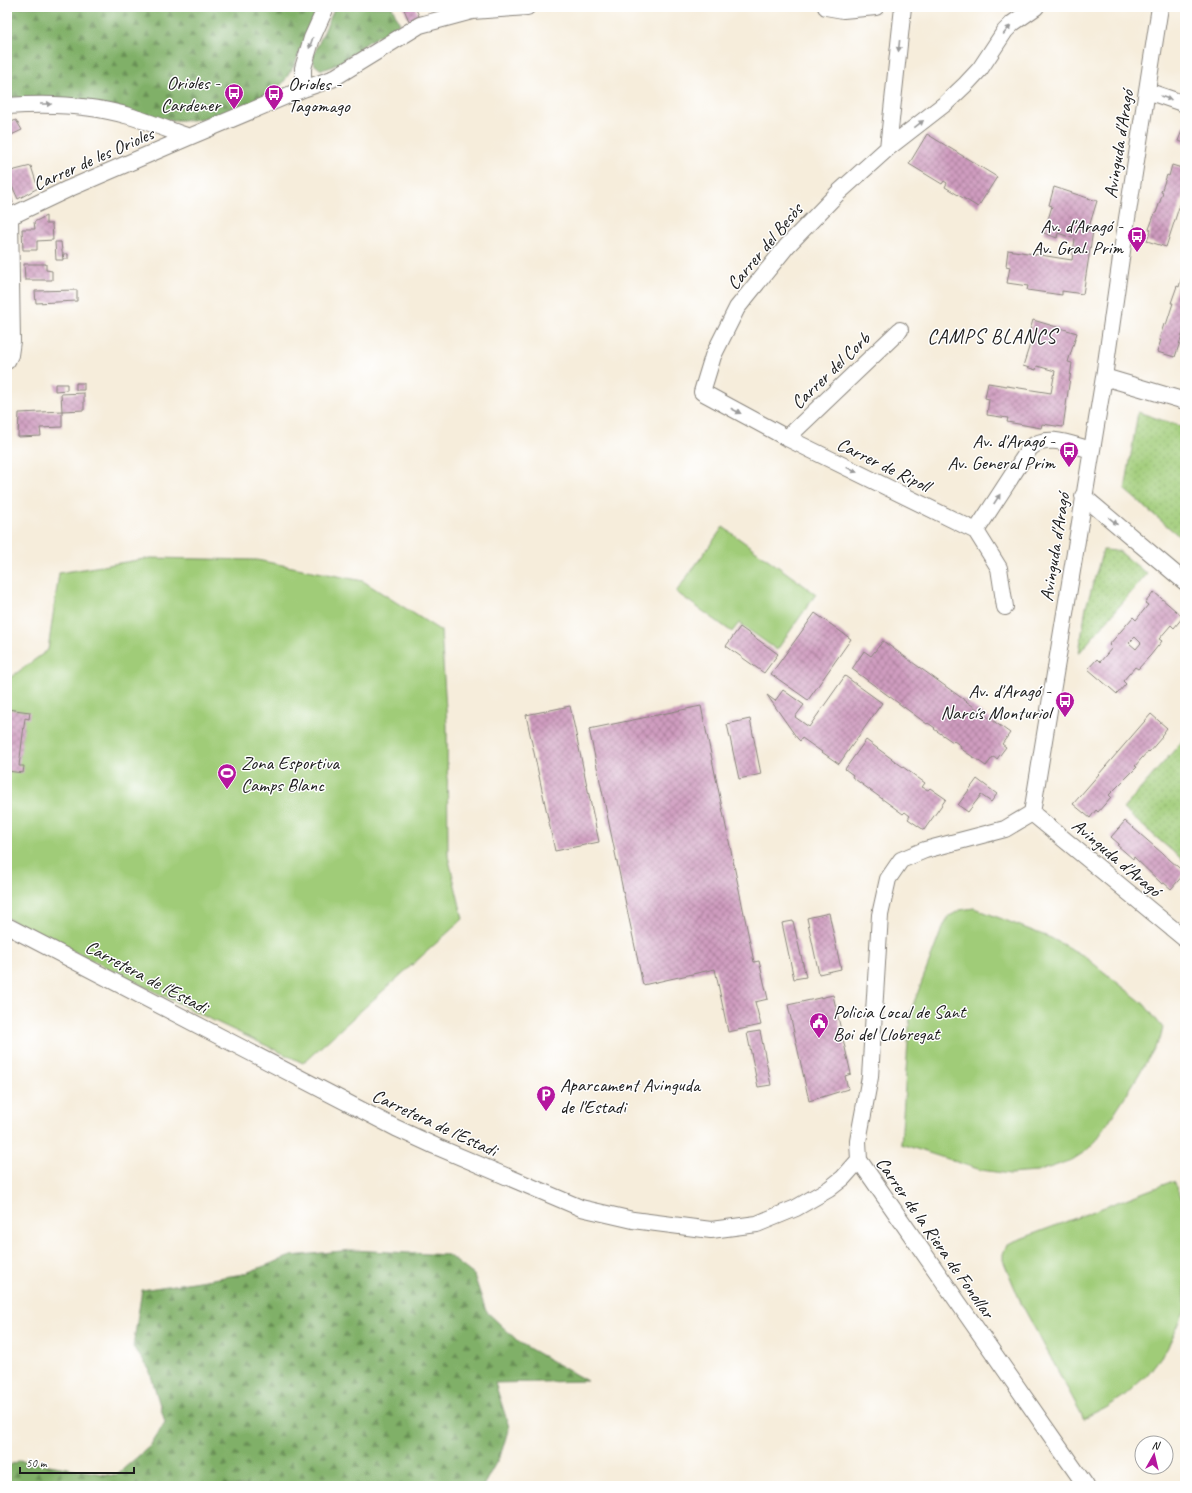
<svg xmlns="http://www.w3.org/2000/svg" width="1192" height="1493" viewBox="0 0 1192 1493" font-family="Caveat,sans-serif">
<style>
.green{fill:url(#green-dots);stroke:#5e744a}
.forest{fill:url(#forest-firs);stroke:#4e6642}
.pitch{fill:#a0cc78;stroke:#5e744a}
.building{fill:url(#building-cross-hatch);fill-rule:evenodd}
.lines{fill:none;stroke-linecap:round;stroke-linejoin:round}
.minor-casing{stroke:#89847c;stroke-width:18}
.minor{stroke:#fff;stroke-width:16}
.oneway{fill:#999}
.labels{text-anchor:middle;stroke-width:3;stroke-linejoin:round;paint-order:stroke}
.poi-label{font-size:19px;fill:#1c1c1c;stroke:#fff;text-anchor:end}
.street-label{font-size:19px;fill:#1c1c1c;stroke:#fff}
.neighbourhood-label{font-size:20px;letter-spacing:1px;fill:#1c1c1c;stroke:#fff}
</style>
<defs>
<pattern id="green-dots" width="8" height="8" patternUnits="userSpaceOnUse"><rect width="8" height="8" fill="#a0cc78"/><path d="M2 2h.1M6 6h.1" fill="none" stroke="#89af67" stroke-width="1.8" stroke-linecap="round"/></pattern>
<pattern id="forest-firs" width="22" height="20" patternUnits="userSpaceOnUse"><rect width="22" height="20" fill="#80b068"/><path d="M5 1l3.5 6h-7zM16 11l3.5 6h-7z" fill="#688e55"/></pattern>
<pattern id="building-cross-hatch" width="8" height="8" patternUnits="userSpaceOnUse"><rect width="8" height="8" fill="#cf9cbf"/><path d="M0 0l8 8M0 8l8-8" fill="none" stroke="#a77e9a"/></pattern>
</defs>
<rect width="100%" height="100%" fill="#fff"/>
<filter id="ink" filterUnits="userSpaceOnUse"><feTurbulence type="fractalNoise" baseFrequency=".025" numOctaves="2"/><feDisplacementMap in="SourceGraphic" scale="8" xChannelSelector="R" yChannelSelector="G"/><feConvolveMatrix kernelMatrix="1 2 1 2 8 2 1 2 1" color-interpolation-filters="sRGB"/></filter>
<filter id="wash" filterUnits="userSpaceOnUse"><feTurbulence type="fractalNoise" baseFrequency=".012" numOctaves="4" result="noise"/><feDisplacementMap in="SourceGraphic" scale="16" xChannelSelector="R" yChannelSelector="G"/><feGaussianBlur stdDeviation="0.9" result="paint"/><feColorMatrix in="noise" values="0 0 0 0 0 0 0 0 0 0 0 0 0 0 0 0 0 1.4 0 .05"/><feComposite in="paint" operator="in"/></filter>
<g filter="url(#wash)">
<rect width="100%" height="100%" fill="#f6eddb"/>
<!-- green -->
<path class="green" d="M1138,412l47,16v94l-5,15 -55,-47z
M1103,550l16,1 28,23 -68,79 7,-46z
M1184,739l1,2v121l-62,-53z"/>
<!-- forest -->
<path class="forest" d="M7,7h311l-24,59 -11,17 -5,5 -16,10 -50,19 -21,3h-26l-54,-14 -99,-8 -5,-37z
M335,7h57l8,17c-9,5 -18,10 -27,15 -12,7 -40,33 -53,30l-7,-6 1,-9z
M352,1250l96,5 26,20 12,36 34,32 67,38 -92,2 14,44 -8,27 -18,32h-476v-19l12,-7 96,16 35,-30 15,-24 -16,-53 -16,-22 9,-57 101,-16 48,-18z"/>
<!-- pitch -->
<path class="pitch" d="M723,527l93,67 -39,56 -38,-27 -7,9 -56,-40z
M150,558l107,2 106,21 78,50 6,94 1,131 15,63 -160,144 -97,-46 -199,-99v-238l41,-30 11,-77z
M974,908l77,30 33,18 60,48 19,24 -3,11 -27,45 -37,57 -10,10 -14,9 -35,12 -27,2 -29,-4 -80,-26 9,-131 31,-82 7,-14 12,-7z
M1173,1181l12,24v105l-18,39 -20,26 -23,21 -18,12 -22,11 -63,-116 -18,-43v-6l4,-10z"/>
<g id="blocks">
<!-- building -->
<path class="building" d="M403,7h12l4,9 -10,5z
M16,120l6,10 -15,7v-13z
M1185,123v20l-7,-2z
M927,134l70,43 -19,30 -33,-20 2,-4 -3,-2 -2,3 -33,-20z
M1172,165l13,4v20l-19,58 -19,-6 4,-11 -2,-1 6,-16h1l7,-20 -2,-1 6,-17 2,1z
M31,166l7,22 -20,11 -11,-24v-3z
M7,181l1,3h3l1,6 -2,1 3,12 -6,1z
M1054,187l43,14 -9,29 5,1 -10,63 -21,-3v4l-35,-5 1,-4 -21,-3 3,-16 -4,-1 2,-16 64,10 3,-21 -17,-6 -1,5 -13,-5 8,-27 -3,-1z
M46,216v8h6l1,16 -16,1v9h-14l-1,-21h13l-1,-7z
M55,242h6l2,18h-7z
M63,254h5v5h-4z
M24,264h22v6l6,1v9h-27z
M1182,276l3,1v50l-10,30 -18,-5 4,-12h-2l5,-16 2,1 7,-22h-2l6,-17 2,1z
M77,290v11l-41,2 -1,-12z
M1033,320l44,13 -9,29 4,1 -9,64 -21,-3 -1,4 -34,-6 1,-4 -21,-3 2,-16 -4,-1 3,-15 63,10 4,-22 -18,-5 -1,4 -13,-4 9,-28 -4,-1z
M76,383h8v7h-8z
M55,384h12v6l-12,1z
M84,393v17l-22,1 -1,-17z
M62,411v16l-22,1 1,8 -23,1 1,-24z
M1154,592l29,25 -9,11 -3,-3 -12,14 3,2 -12,15 -12,13 -3,-2 -12,14 3,3 -9,10 -29,-25 9,-10 3,3 12,-14 -3,-3 24,-28 3,3 12,-15 -3,-2zM1135,637l6,6 -5,6 -7,-6z
M815,613l36,26 -43,61 -37,-26z
M740,627l38,27 -14,19 -38,-27z
M883,641l127,92 -8,11 4,3 -9,12 -4,-2 -7,9 -26,-18 1,-2 -7,-5 -1,1 -19,-13 1,-1 -7,-5 -1,1 -75,-55 12,-18 7,5z
M845,676l37,27 -43,61 -37,-26 -2,3 -3,-3 -30,-43 8,6 8,-11 21,15 -9,12 14,10z
M570,706l29,136 -44,9 -29,-136z
M701,706l53,256 5,-1 9,38 -13,3 6,23 -33,7 -13,-63 -72,16 -54,-256z
M7,709l23,3 -1,7 -4,-1 -6,48h5l-1,7 -16,-2z
M1151,714l16,14 -6,8 1,1 -13,15 -1,-1 -13,15 2,1 -28,28 2,2 -13,15 -2,-2 -6,8 -17,-14z
M750,719l11,55 -22,5 -12,-55z
M866,740l59,43 -3,4 6,3 2,-2 16,11 -22,31 -16,-11 2,-3 -5,-4 -2,2 -51,-37 1,-2 -8,-6z
M977,779l20,15 -6,8 -10,-7 -13,17 -10,-7z
M1125,821l60,52 -14,16 -7,-6 -2,1 -28,-27 -1,2 -16,-14 2,-1 -8,-7z
M829,913l12,56 -22,5 -12,-56z
M793,921l13,56 -12,2 -12,-56z
M833,995l18,79 -6,2 3,13 -39,12 -21,-96z
M760,1031l11,54 -13,2 -11,-54z"/>
</g>
</g>
<g filter="url(#ink)">
<use href="#blocks" fill-opacity="0" stroke="#89847c" stroke-width="1"/>
<g class="lines">
<!-- minor casing -->
<g class="minor-casing">
<path id="minor" d="M826,7l17,3 33,-3
M303,89v-21l9,-30 14,-31
M1147,91l38,13
M7,106c41,-3 82,-2 122,10 20,6 40,14 60,21
M888,148l15,-141
M7,218l61,-29 121,-52 114,-48 29,-10 88,-54 52,-14 55,-4
M7,361l3,-6 2,-14 -2,-124
M1104,377l81,24
M787,438l113,-108
M1083,496l102,86
M976,531l54,-83c17,-15 42,-3 61,2
M1005,607l-6,-39 -23,-37 -189,-93 -85,-46 11,-36 24,-48 50,-62 51,-53 50,-45 58,-45 20,-19 14,-15 25,-38 8,-8 23,-16
M1032,813l-27,16 -80,21 -24,10 -13,19 -8,36 -10,162 -12,64 1,19 227,326
M1032,813l72,-436 19,-133 37,-237
M1032,813l153,126
M9,927l387,201 39,18 146,62 52,12 78,10 46,-6 39,-16 33,-19 14,-11 16,-18"/>
</g>
<!-- minor -->
<use href="#minor" class="minor"/>
</g>
<!-- one-way arrows -->
<defs><path id="oneway-solid" d="M-6-.8H1V-3.2L6.5 0L1 3.2V.8H-6Z"/></defs>
<g class="oneway">
<use href="#oneway-solid" transform="translate(1007 30) rotate(-50)"/>
<use href="#oneway-solid" transform="translate(311 43) rotate(109)"/>
<use href="#oneway-solid" transform="translate(899 46) rotate(96)"/>
<use href="#oneway-solid" transform="translate(1166 98) rotate(19)"/>
<use href="#oneway-solid" transform="translate(46 104)"/>
<use href="#oneway-solid" transform="translate(919 124) rotate(-38)"/>
<use href="#oneway-solid" transform="translate(736 411) rotate(28)"/>
<use href="#oneway-solid" transform="translate(852 470) rotate(26)"/>
<use href="#oneway-solid" transform="translate(997 499) rotate(-57)"/>
<use href="#oneway-solid" transform="translate(1113 521) rotate(40)"/>
</g>
</g>
<!-- icons -->
<defs>
<g id="bus-pin" transform="scale(1)"><path d="M0 17L-7.5 6A9.5 9.5 0 1 1 7.5 6Z" fill="#b5179e" stroke="#fff"/><path d="M-5-6H5V4H4V6H2V4H-2V6H-4V4H-5ZM-3.5-4V0h7V-4ZM-3.5 1.2v1.5H-2V1.2ZM2 1.2v1.5H3.5V1.2Z" fill="#fff"/></g>
<g id="stadium-pin" transform="scale(1)"><path d="M0 17L-7.5 6A9.5 9.5 0 1 1 7.5 6Z" fill="#b5179e" stroke="#fff"/><path d="M0-5a6.5 5 0 1 0 0 10a6.5 5 0 1 0 0-10ZM-3.5-1.8h7v3.6h-7Z" fill="#fff"/></g>
<g id="civic-pin" transform="scale(1)"><path d="M0 17L-7.5 6A9.5 9.5 0 1 1 7.5 6Z" fill="#b5179e" stroke="#fff"/><path d="M-.6-6.5H3V-4.5H.6V-3L4-1V1h2V6H-6V1h2V-1L-.6-3ZM-1.2 2.5V6h2.4V2.5Z" fill="#fff"/></g>
<g id="parking-pin" transform="scale(1)"><path d="M0 17L-7.5 6A9.5 9.5 0 1 1 7.5 6Z" fill="#b5179e" stroke="#fff"/><path d="M-3.5-5.5H1a3.5 3.5 0 0 1 0 7H-1V5.5H-3.5ZM-1-3.4V-.6H.8a1.4 1.4 0 0 0 0-2.8Z" fill="#fff"/></g>
</defs>
<g fill-rule="evenodd">
<use href="#bus-pin" x="234" y="93"/>
<use href="#bus-pin" x="274" y="94"/>
<use href="#bus-pin" x="1137" y="236"/>
<use href="#bus-pin" x="1069" y="451"/>
<use href="#bus-pin" x="1065" y="701"/>
<use href="#stadium-pin" x="227" y="773"/>
<use href="#civic-pin" x="819" y="1022"/>
<use href="#parking-pin" x="546" y="1095"/>
</g>
<g class="labels">
<!-- poi labels -->
<g class="poi-label">
<text x="220" y="89">Orioles -<tspan x="220" dy="22">Cardener</tspan></text>
<text x="288" y="90" text-anchor="start">Orioles -<tspan x="288" dy="22">Tagomago</tspan></text>
<text x="1123" y="232">Av. d'Aragó -<tspan x="1123" dy="22">Av. Gral. Prim</tspan></text>
<text x="1055" y="447">Av. d'Aragó -<tspan x="1055" dy="22">Av. General Prim</tspan></text>
<text x="1051" y="697">Av. d'Aragó -<tspan x="1051" dy="22">Narcís Monturiol</tspan></text>
<text x="241" y="769" text-anchor="start">Zona Esportiva<tspan x="241" dy="22">Camps Blanc</tspan></text>
<text x="833" y="1018" text-anchor="start">Policia Local de Sant<tspan x="833" dy="22">Boi del Llobregat</tspan></text>
<text x="560" y="1091" text-anchor="start">Aparcament Avinguda<tspan x="560" dy="22">de l'Estadi</tspan></text>
</g>
<!-- street labels -->
<g class="street-label">
<text transform="translate(1118 144) rotate(-81)" y="7">Avinguda d'Aragó</text>
<text transform="translate(93 158) rotate(-24)" y="7">Carrer de les Orioles</text>
<text transform="translate(764 246) rotate(-50)" y="7">Carrer del Besòs</text>
<text transform="translate(830 370) rotate(-44)" y="7">Carrer del Corb</text>
<text transform="translate(884 464) rotate(26)" y="7">Carrer de Ripoll</text>
<text transform="translate(1054 547) rotate(-81)" y="7">Avinguda d'Aragó</text>
<text transform="translate(1117 857) rotate(40)" y="7">Avinguda d'Aragó</text>
<text transform="translate(147 976) rotate(28)" y="7">Carretera de l'Estadi</text>
<text transform="translate(435 1122) rotate(25)" y="7">Carretera de l'Estadi</text>
<text transform="translate(936 1237) rotate(55)" y="7">Carrer de la Riera de Fonollar</text>
</g>
<!-- neighbourhood labels -->
<g class="neighbourhood-label">
<text x="992" y="343">CAMPS BLANCS</text>
</g>
</g>
<!-- margin -->
<rect width="1192" height="1493" fill="none" stroke="#fff" stroke-width="24"/>
<!-- north arrow -->
<g transform="translate(1154 1455) rotate(8)"><circle r="19" fill="#ffffff" stroke="#a4a4a4"/>
<path d="M0-3L7 15L0 10L-7 15Z" fill="#b5179e"/>
<text y="-6" font-size="11" font-weight="bold" text-anchor="middle" fill="#1c1c1c">N</text>
</g>
<!-- scale -->
<path d="M20 1467v6h114v-6" fill="none" stroke="#1c1c1c" stroke-width="2"/>
<text x="26" y="1467" font-size="12" fill="#1c1c1c" stroke="#ffffff" stroke-width="3" paint-order="stroke">50 m</text>
</svg>
